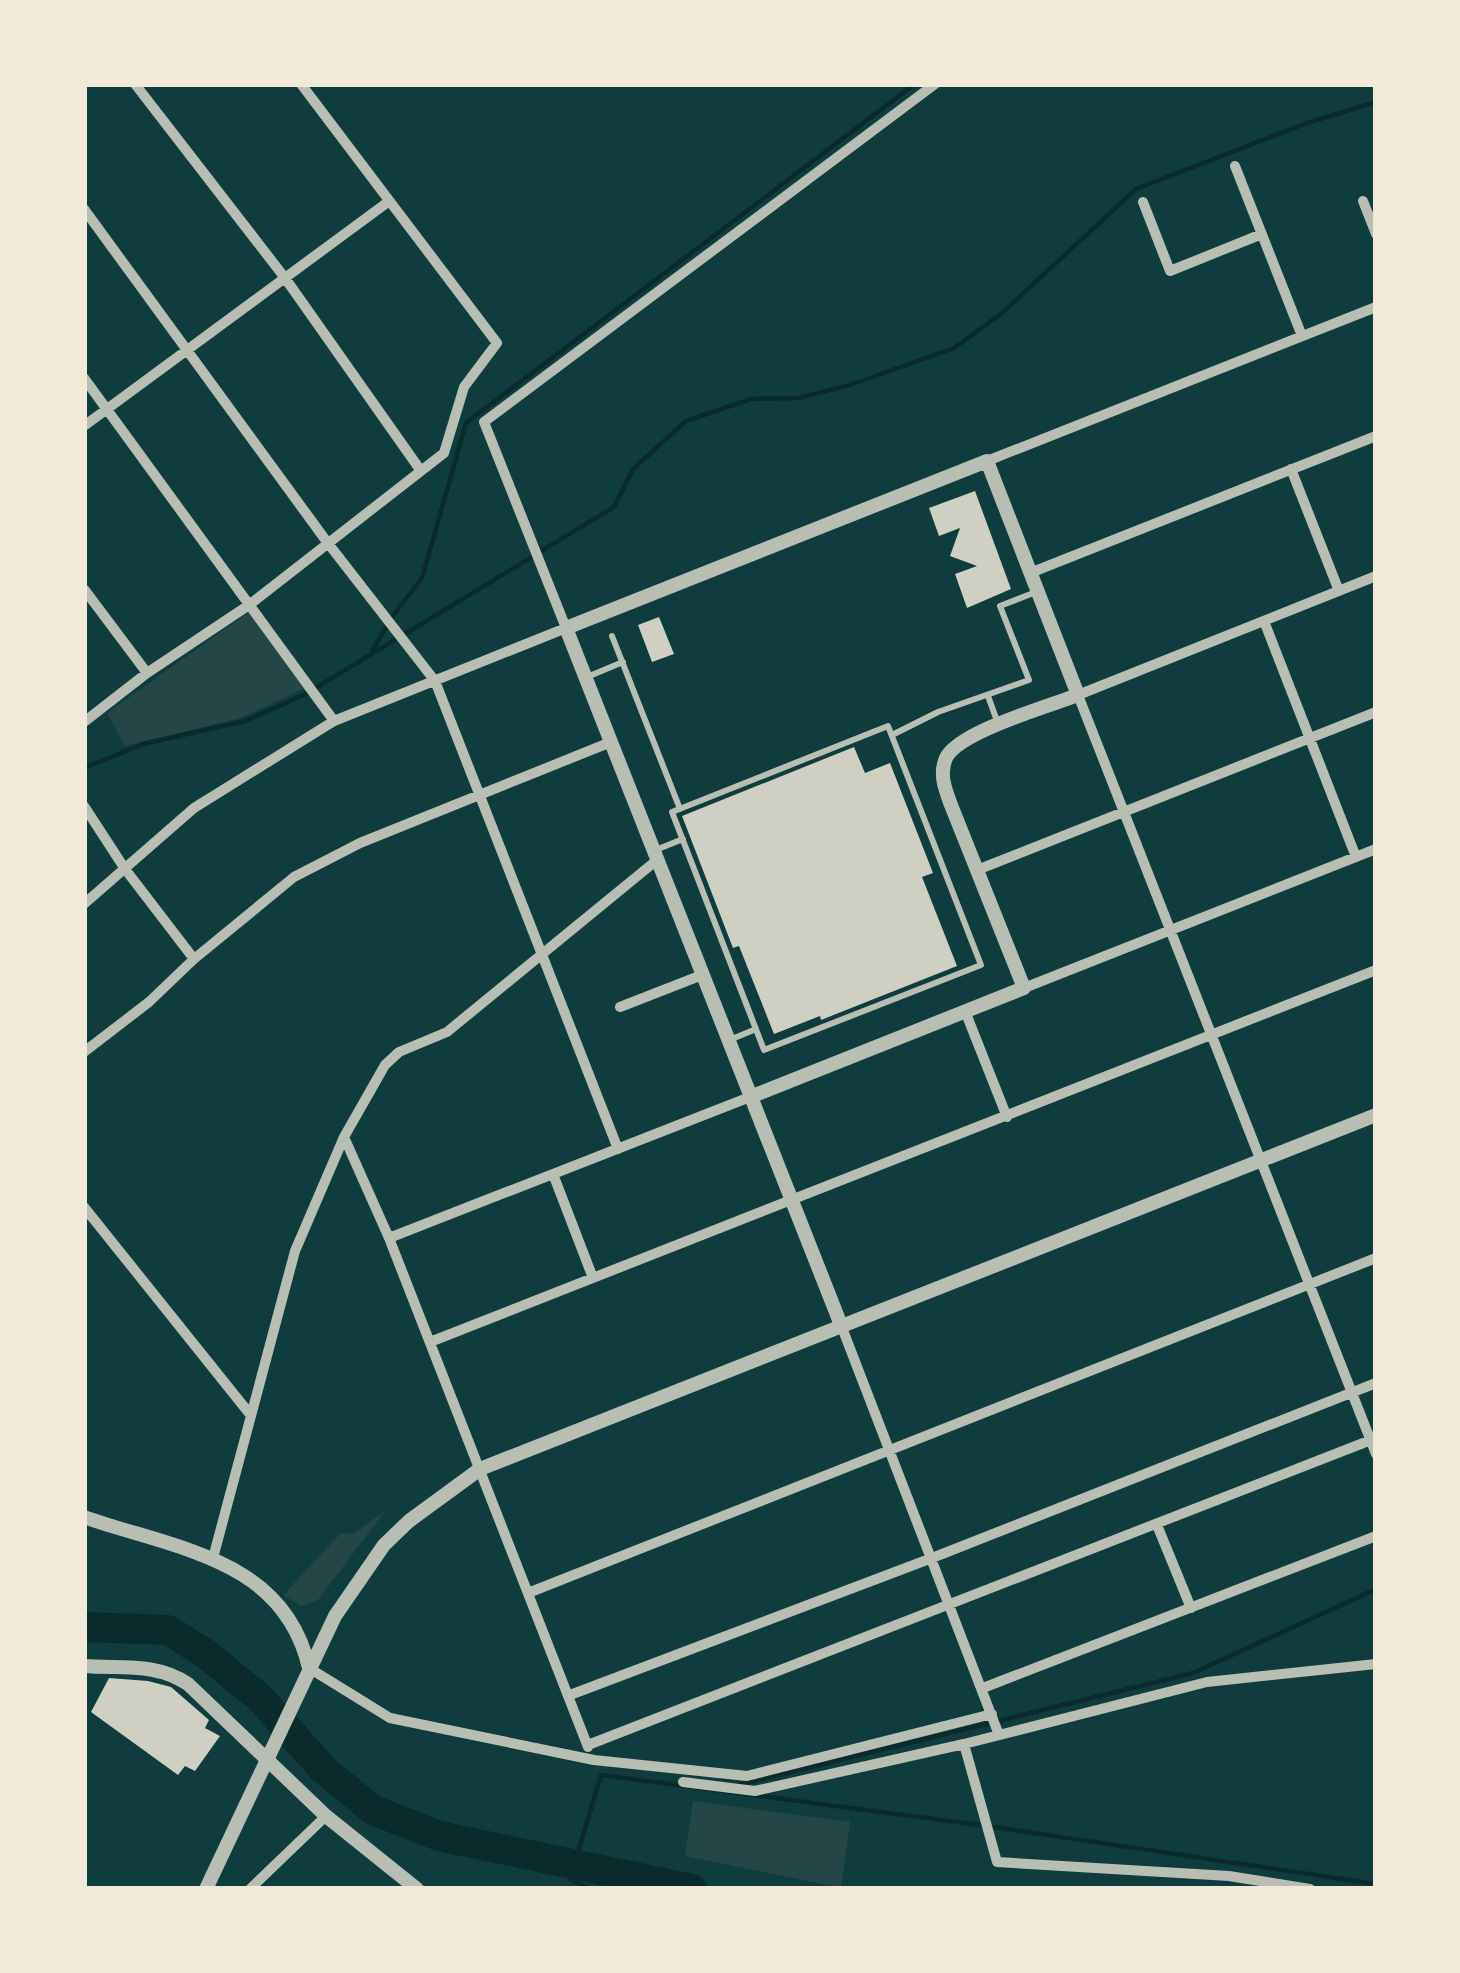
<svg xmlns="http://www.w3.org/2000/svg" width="1460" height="1973" viewBox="0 0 1460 1973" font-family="Lato,sans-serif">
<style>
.green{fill:#244646}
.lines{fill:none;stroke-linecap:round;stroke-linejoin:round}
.stream{stroke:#0a2a2b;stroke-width:4.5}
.river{stroke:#0a2a2b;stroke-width:30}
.building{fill:#cfcfc3}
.service{stroke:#b8beb3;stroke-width:6}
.minor{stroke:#b8beb3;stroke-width:10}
.tertiary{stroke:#b8beb3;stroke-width:14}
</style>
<rect width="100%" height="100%" fill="#0f3d3e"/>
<!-- green -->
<path class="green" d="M249,612l56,76 -65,30 -115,28 -18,-33z
M385,1511l-67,89 -17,6 -18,-11 58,-62 12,1z
M693,1801l157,21 -9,66 -156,-32z"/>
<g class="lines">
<!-- stream -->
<path class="stream" d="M372,651l20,-34 30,-39 44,-155 449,-339
M84,768l59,-24 102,-23 61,-27 308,-187 19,-38 53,-48 65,-22 47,-1 52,-13 104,-37 47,-34 135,-125 171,-66 69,-21
M738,1785l455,-112 183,-84
M589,1889l-19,-10 31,-104 386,51 389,58"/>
<!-- river -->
<path class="river" d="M84,1627l84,3 38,24 54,44 64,72 49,40 66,26 253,53"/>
</g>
<!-- building -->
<path class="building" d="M975,491l36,98 -44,19 -12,-34 22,-8 -27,-10 10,-28 -21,8 -10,-28z
M659,617l15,37 -22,8 -14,-37z
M854,747l11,26 25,-10 43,110 -11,4 35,89 -136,54 -1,-4 -46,18 -35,-88 -6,2 -51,-132z
M109,1678l39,3 23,6 38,33 -4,8 15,8 -25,35 -10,-5 -7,9 -87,-63z"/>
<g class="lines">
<!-- service -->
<path class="service" d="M612,636l68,173
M587,677l36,-15
M988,696l9,25
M888,726l93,239 -217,85 -92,-238z
M892,735l46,-23 91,-32 -29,-74 36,-14
M653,851l30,-12
M732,1039l24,-10"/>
<!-- minor -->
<path class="minor" d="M135,84l150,194 136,193
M1235,166l67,170
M1363,201l13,33
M1143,202l27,69 92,-37
M84,209l243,333 108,139 183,468
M84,378l250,343
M84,426l304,-224
M987,461l389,-154
M1291,469l48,122
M1030,573l346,-137
M1376,576l-298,119 298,759
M84,589l63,84
M1264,621l92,236
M84,722l63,-49 102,-68 195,-152 20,-66 33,-44 -196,-259
M84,806l41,63 69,90
M977,870l399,-158
M84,904l110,-96 140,-87 232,-93 -82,-206 451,-338
M1024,988l352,-139
M620,1007l82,-32
M965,1011l42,106
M84,1052l65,-50 45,-43 100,-82 66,-34 251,-101
M344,1137l45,101 199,509
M553,1174l40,104
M84,1207l165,206
M389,1238l361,-141
M841,1325l158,410
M430,1342l946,-372
M1157,1525l34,83
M213,1558l82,-307 49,-114 41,-72 14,-13 48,-20 210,-172
M528,1593l848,-335
M309,1668l81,50 204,42 153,16 245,-62
M983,1688l393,-152
M570,1695l362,-137 444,-175
M588,1745l783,-305
M683,1782l72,9 209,-47
M250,1889l76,-73
M1310,1889l-81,-13 -232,-14 -33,-118 243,-62 169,-18"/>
<!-- tertiary -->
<path class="tertiary" d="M750,1097l274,-109 -73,-183c-6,-16 -12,-31 -5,-47 12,-26 103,-52 132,-63l-91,-234 -421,167 275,697
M84,1517c91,32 200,41 225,151
M84,1666c37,3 71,-4 104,18l138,132 91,73
M206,1889l129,-273 49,-71 25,-24 71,-52 896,-354"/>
</g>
<!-- border -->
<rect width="1460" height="1973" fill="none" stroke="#f1e9da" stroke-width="174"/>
</svg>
